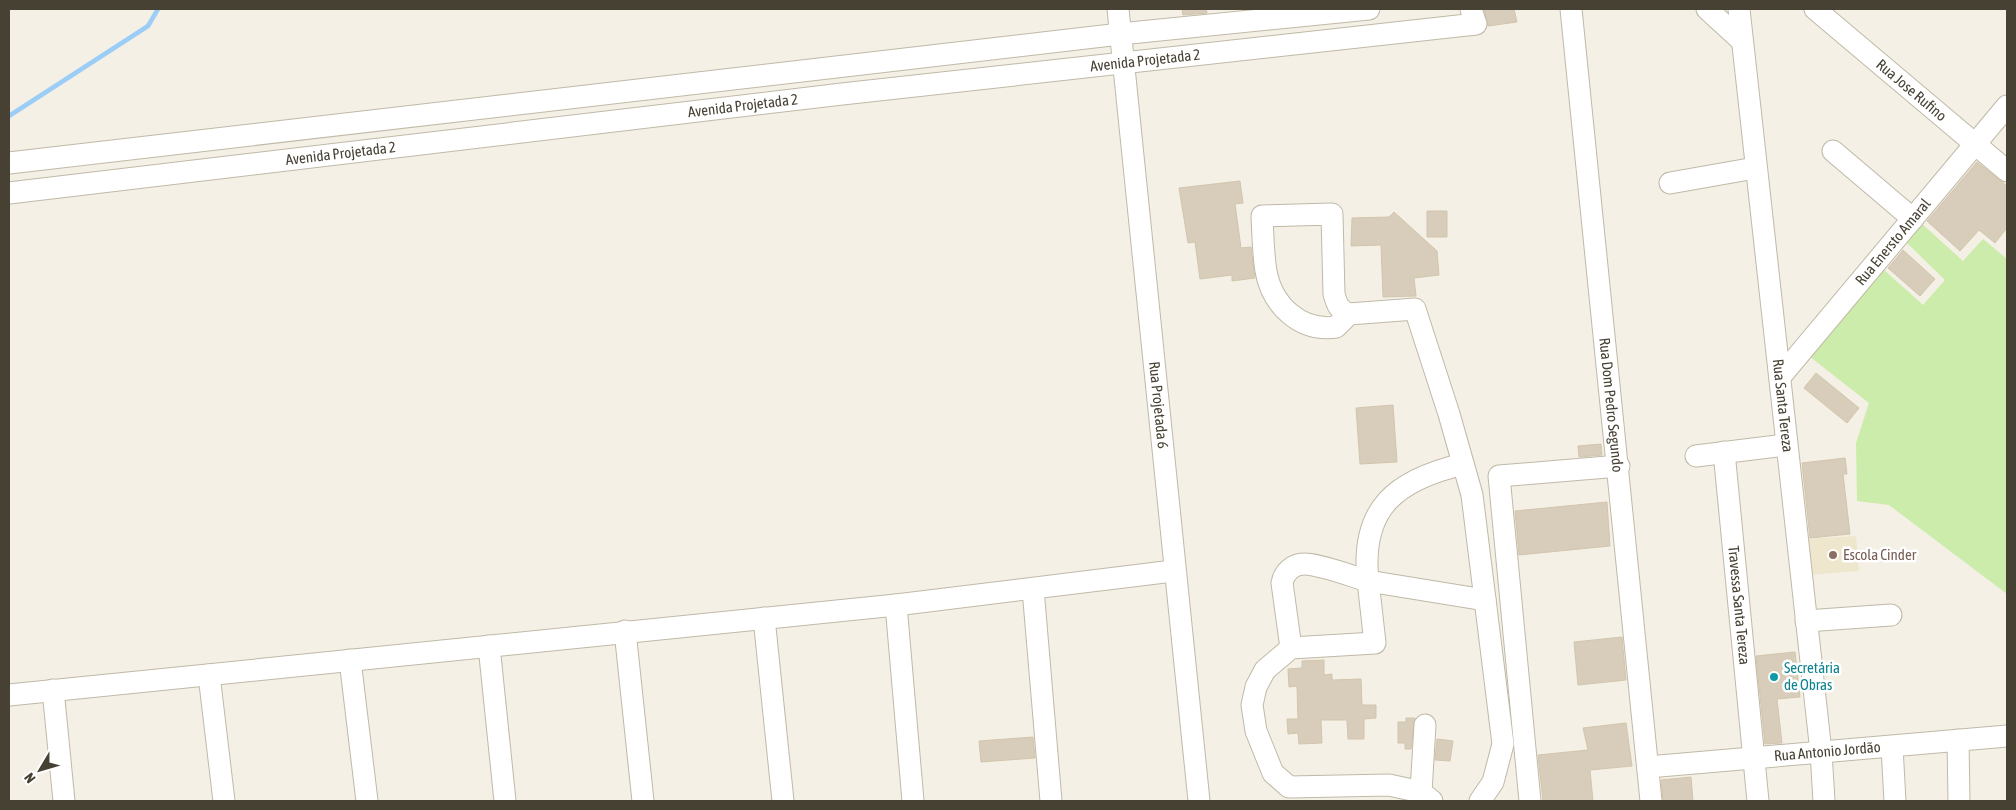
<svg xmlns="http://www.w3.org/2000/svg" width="2016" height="810" viewBox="0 0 2016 810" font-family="'Asap Condensed',sans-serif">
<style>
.education{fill:#eee7ce}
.green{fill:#cbecaa}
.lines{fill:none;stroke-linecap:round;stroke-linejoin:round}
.stream{stroke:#9ccdf6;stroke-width:4.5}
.building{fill:#d7cdba;stroke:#d2c5ac}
.minor-casing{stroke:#c0b9a7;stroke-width:23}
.minor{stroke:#fff;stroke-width:21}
.education-dot{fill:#8d6e63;stroke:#fff;stroke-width:2}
.culture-dot{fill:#0f9aa8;stroke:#fff;stroke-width:2}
.labels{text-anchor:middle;stroke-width:5;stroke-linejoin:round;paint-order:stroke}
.street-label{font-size:15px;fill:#474134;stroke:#fff}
.education-label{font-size:15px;fill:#785e54;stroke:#fff;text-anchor:start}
.culture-label{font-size:15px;fill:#0d838f;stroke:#fff;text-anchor:start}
</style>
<rect width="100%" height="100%" fill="#f4f0e5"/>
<!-- education -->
<path class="education" d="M1856,536l3,35 -50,4 -3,-36z"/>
<!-- green -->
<path class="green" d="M1921,223l42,38 20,-22 24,20v335l-118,-89 -32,-4 -1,-58 13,-40 -60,-47 75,-86 39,35 22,-25 -39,-38z"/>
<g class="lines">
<!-- stream -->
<path class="stream" d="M9,116l139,-90 10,-17"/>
</g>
<!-- building -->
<path class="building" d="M1182,9h24l1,4 -24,2z
M1484,9h30l3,13 -29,4z
M1977,162l30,24v42l-12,15 -16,-13 -19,21 -33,-30z
M1240,181l3,22 -8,1 6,44 10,-1 4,31 -23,3v-6l-32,4 -5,-37 -7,1 -9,-55z
M1427,211h20v26h-20z
M1394,212l43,39 2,24 -25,3 2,18 -33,1 -2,-52 -30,1 1,-28 37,-1z
M1903,250l32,29 -15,17 -32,-28z
M1816,373l43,35 -12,15 -43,-35z
M1393,405l4,57 -37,2 -4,-56z
M1601,444l1,11 -23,2 -1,-11z
M1845,458l2,16h-4l7,60 -40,4 -8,-75z
M1607,502l3,44 -91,9 -4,-44z
M1622,637l4,43 -48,5 -4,-43z
M1795,652l5,45 -23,2 5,44 -17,1 -9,-88z
M1324,660v15l8,-1v6l29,-1 1,26h14v13l-12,1v20h-16l-1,-19h-26l1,23 -23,1 -1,-11 -10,1 -1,-15h11l-1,-33 -8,1 -1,-18 14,-1v-7z
M1406,718h9l-4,31h-6v-6h-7v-21h8z
M1626,723l6,43 -42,4 3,31h-50l-5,-46 50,-5 -5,-22z
M1033,737l2,21 -54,4 -2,-21z
M1437,739l16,2 -3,20 -15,-1z
M1691,777l2,24h-30l-2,-21z"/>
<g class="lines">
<!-- minor casing -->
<g class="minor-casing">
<g id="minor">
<path id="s1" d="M1118,9l81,792"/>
<path id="s2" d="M1571,9l80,792"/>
<path d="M1707,9l35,32"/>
<path id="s3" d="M1739,9l82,743 3,49"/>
<path id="s4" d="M1815,9l192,162"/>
<path d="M1833,151l80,68"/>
<path d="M9,163l1111,-129 249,-25"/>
<path d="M1670,183l85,-15"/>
<path id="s5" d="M9,193l833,-99 634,-70 -5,-15"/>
<path d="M1349,314l-13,13c-36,5 -64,-22 -70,-56 -3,-18 -3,-37 -4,-55l70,-2 2,80c3,11 5,16 15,20l66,-5 34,105 23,81 31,249 -10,38 -13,19"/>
<path id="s6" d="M1780,377l227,-271"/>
<path id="s7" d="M1724,452l34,349"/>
<path d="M1696,456l89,-11"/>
<path d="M1463,464c-66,16 -103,43 -95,117l117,19"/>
<path d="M1033,589l18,212"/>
<path d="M896,605l17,196"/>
<path d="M764,618l19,183"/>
<path d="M1806,621l85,-6"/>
<path d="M625,631l18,170"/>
<path d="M489,646l16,155"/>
<path d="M1291,648l-9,-65c2,-10 10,-19 22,-19 16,0 47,12 64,17l7,62 -84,5 -26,22 -9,17 -4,18 4,26 17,42 16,14 100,-2 32,7 11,9"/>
<path d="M350,660l17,141"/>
<path d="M209,675l15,126"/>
<path d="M53,690l11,111"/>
<path d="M9,695l887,-90 277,-34"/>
<path d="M1958,740l1,61"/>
<path d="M1892,747l3,54"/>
<path id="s8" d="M1648,767l359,-31"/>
<path d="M1421,792l4,-67"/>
<path d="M1530,801l-31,-325 120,-10"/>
</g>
</g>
<!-- minor -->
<use href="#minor" class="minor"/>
</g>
<!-- markers -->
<circle class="education-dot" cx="1833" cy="555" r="5"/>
<circle class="culture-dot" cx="1774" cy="677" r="5"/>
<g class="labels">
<!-- street labels -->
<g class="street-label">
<text dy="5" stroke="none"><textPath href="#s5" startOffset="1144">Avenida Projetada 2</textPath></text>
<text dy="5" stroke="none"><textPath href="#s4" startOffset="126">Rua Jose Rufino</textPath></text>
<text dy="5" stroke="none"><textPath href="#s5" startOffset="739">Avenida Projetada 2</textPath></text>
<text dy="5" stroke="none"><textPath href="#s5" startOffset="334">Avenida Projetada 2</textPath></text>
<text dy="5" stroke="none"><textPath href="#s6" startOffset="176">Rua Enersto Amaral</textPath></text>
<text dy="5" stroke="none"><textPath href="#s1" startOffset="398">Rua Projetada 6</textPath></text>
<text dy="5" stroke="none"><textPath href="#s2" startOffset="398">Rua Dom Pedro Segundo</textPath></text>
<text dy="5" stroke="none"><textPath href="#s3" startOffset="399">Rua Santa Tereza</textPath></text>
<text dy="5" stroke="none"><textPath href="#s7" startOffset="154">Travessa Santa Tereza</textPath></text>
<text dy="5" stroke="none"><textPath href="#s8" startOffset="180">Rua Antonio Jordão</textPath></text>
</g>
<!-- education labels -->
<g class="education-label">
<text x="1843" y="560">Escola Cinder</text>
</g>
<!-- culture labels -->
<g class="culture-label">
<text x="1784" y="673">Secretária<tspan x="1784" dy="17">de Obras</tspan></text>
</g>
</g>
<!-- border -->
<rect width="2016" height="810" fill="none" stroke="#474134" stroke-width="20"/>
<!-- north arrow -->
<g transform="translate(40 770) rotate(232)" stroke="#ffffff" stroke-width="4" paint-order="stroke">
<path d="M0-4L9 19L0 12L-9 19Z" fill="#474134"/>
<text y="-8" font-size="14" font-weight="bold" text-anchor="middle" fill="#474134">N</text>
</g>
</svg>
